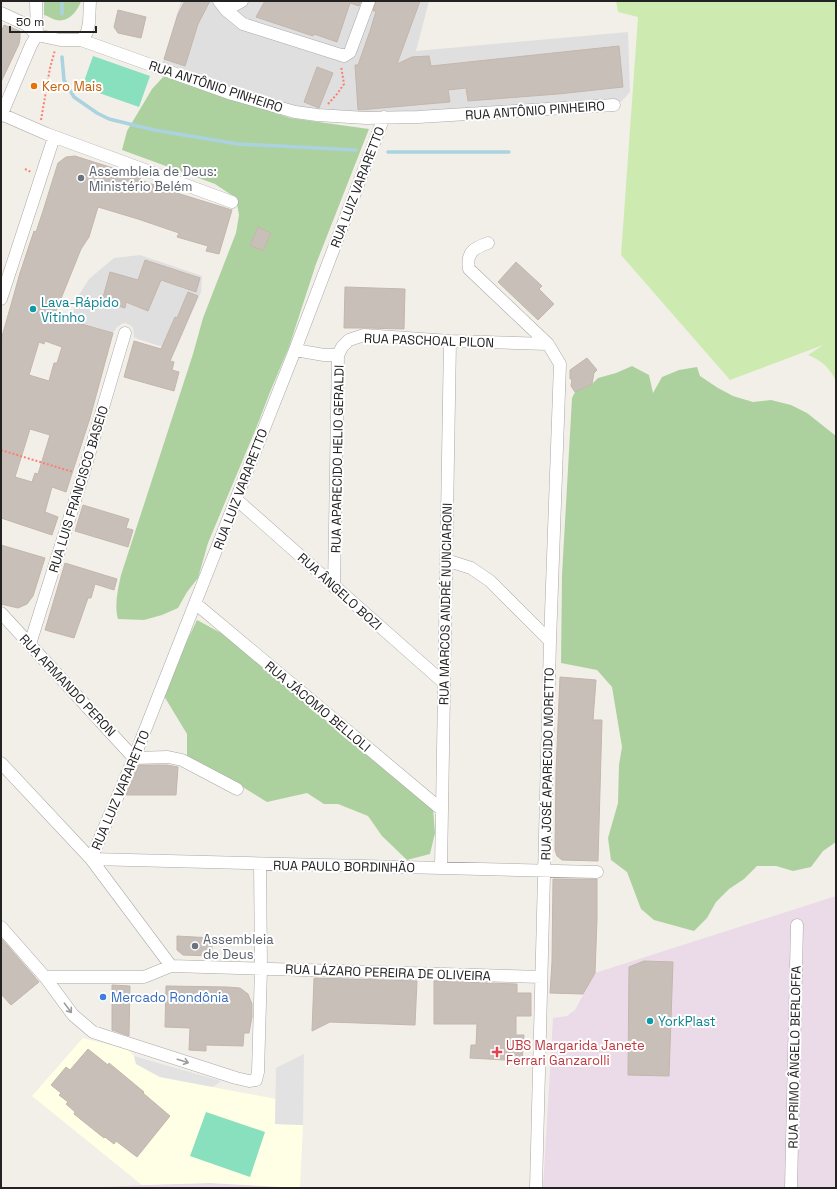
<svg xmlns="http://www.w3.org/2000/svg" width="837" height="1189" viewBox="0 0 837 1189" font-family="'Space Grotesk',sans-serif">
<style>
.residential{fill:#e0dfdf}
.industrial{fill:#ebdbe8}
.education{fill:#ffffe5}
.grass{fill:#cdebb0}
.forest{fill:#add19e}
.pitch{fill:#88e0be}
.parking{fill:#e2e2e2}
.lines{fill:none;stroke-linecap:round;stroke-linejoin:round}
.stream{stroke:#aad3df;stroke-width:3.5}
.building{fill:#c7bfb8;stroke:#c4b6ab;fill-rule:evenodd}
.minor-casing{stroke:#a9a9a9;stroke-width:13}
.path{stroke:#fa8072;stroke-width:2;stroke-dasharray:2 2;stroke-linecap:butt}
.minor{stroke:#fff;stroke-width:12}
.oneway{stroke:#9c9c9c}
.food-dot{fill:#e8710a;stroke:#fff;stroke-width:1.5}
.worship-dot{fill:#6b7280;stroke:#fff;stroke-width:1.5}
.culture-dot{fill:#0f9aa8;stroke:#fff;stroke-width:1.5}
.shop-dot{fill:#3f7fe0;stroke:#fff;stroke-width:1.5}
.health-dot{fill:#e0444e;stroke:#fff;stroke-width:1.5}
.labels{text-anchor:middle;stroke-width:4;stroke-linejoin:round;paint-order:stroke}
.food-label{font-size:13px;fill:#c56008;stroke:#fff;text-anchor:start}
.street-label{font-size:13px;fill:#222;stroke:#fff}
.worship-label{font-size:13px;fill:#5b616d;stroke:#fff;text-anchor:start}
.culture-label{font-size:13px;fill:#0d838f;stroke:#fff;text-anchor:start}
.shop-label{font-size:13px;fill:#366cbe;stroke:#fff;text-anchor:start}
.health-label{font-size:13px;fill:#be3a42;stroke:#fff;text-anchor:start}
</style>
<rect width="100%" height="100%" fill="#f2efe9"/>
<!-- residential -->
<path class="residential" d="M181,1h248l-13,50 212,-19 2,60 -9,10 -204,13 -114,-4 -141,-46z
M140,255l62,21 -1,16 -26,59 -37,-12 -4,-2 -1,-9 -3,-3 -5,-2 -3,1 -5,3 -4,6 -42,-13 6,-22 12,-19 25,-21z"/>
<!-- industrial -->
<path class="industrial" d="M836,896v292h-293l10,-170 14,-2 8,-6 20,-37z
M210,1183l95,5h-218l55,-3z"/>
<!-- education -->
<path class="education" d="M83,1038l46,12 5,6 2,8 24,13 116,22 -1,25 28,1 -3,63 -90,-5 -68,2 -110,-89z"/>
<!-- grass -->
<path class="grass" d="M616,1h220v380c-6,-13 -15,-21 -28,-26l15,-10 -93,35 -109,-125 17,-238 -20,-5z"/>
<!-- forest -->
<path class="forest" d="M44,1h37c-3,10 -13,22 -25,19 -4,-1 -8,-4 -12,-5z
M165,75l125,43 79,11 -53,135 -27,83 -19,45 -13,34 -49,117 -10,35 -11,14 -9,16 -16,7 -18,5 -26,-1c-4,-14 0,-30 3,-44l72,-221 10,-36 33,-85 3,-18 -3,-17 -21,-14 -93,-34 5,-19 25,-42z
M632,366l17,9 4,18 9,-16 17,-7 18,-3 3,9 18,12 15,8 20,6 18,-2 20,5 16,8 29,23v406l-13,9 -12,16 -18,4 -17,-5h-19l-13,13 -15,10 -13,13 -9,16 -13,13 -40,-11 -13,-11 -14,-37 -16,-12 -3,-22 10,-35 1,-38 3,-18 -10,-60 -15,-17 -36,-7 1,-88 10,-177 3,-6 17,-8 6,-6 18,-5z
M197,620l35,19 201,169 2,25 -5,21 -23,6 -25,-24 -14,-20 -30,-12h-14l-17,-11 -40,9 -29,-18 -51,-27v-23l-23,-38 8,-24z"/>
<!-- pitch -->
<path class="pitch" d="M93,56l57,20 -11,31 -57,-20z
M206,1112l59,20 -15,45 -60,-21z"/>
<!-- parking -->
<path class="parking" d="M304,1054l-1,71 -28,-1 1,-56z
M134,1056l87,25 -8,6 -53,-10 -24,-13z"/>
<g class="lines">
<!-- stream -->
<path class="stream" d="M62,14v-13
M62,57l2,23 10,17 23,16 12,6 45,11 84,14 118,6
M388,152h121"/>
</g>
<!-- building -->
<path class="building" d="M185,1h25l-12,23 -13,42 -21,-7 14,-45z
M265,1h96l-2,5 -9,-3 -13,39 -23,-8 -1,2 -57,-19z
M376,1h44l-23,63 15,-7 17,-1 2,10 188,-20 4,41 -65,7 -90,7 -2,-13 -18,2 2,12 -92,8 -3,-45h3l12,-34 6,-20h-3z
M118,10l28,7 -5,21 -23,-5 -4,-6z
M4,25l16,6v7l-1,6 -18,38v-50z
M317,67l16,6 -14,35 -15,-6z
M75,156l66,21 -1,3 40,14 52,16 -13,44 -13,-3 2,-5 -31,-9 2,-4 -41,-14 -40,-12 -9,30 -8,12 -27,67 59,17 -23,85 -24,74 -14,-5 -7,25 13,5 -6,18 -51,-17v-178l19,-67 14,-42 2,1 7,-21 15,-48 8,-6zM45,341l17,6 -5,16h-3l-5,18 -20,-6 10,-33 5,2zM30,429l20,6 -12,39 -3,-1 -3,9 -17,-5z
M258,227l13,6 -8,18 -13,-6z
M145,260l55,18 -4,14 -35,-12 -13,31 -22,-9 -1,6 -23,-7 8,-29 28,8z
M516,262l26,24 -3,3 15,15 -16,16 -40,-38z
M345,287l60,2 -1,40 -39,-1h-21z
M188,292l10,4 -28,65 4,1 -2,8 7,2 -5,19 -50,-14 10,-36 27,8 14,-32 2,1z
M587,358l10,12 -3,3 -2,11 -17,8 -4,-6 1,-7h-2v-9z
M83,505l46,14 -3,9 7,2 -5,17 -53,-16z
M1,545l44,13 -12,38 -6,8 -9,4 -17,-4z
M65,563l52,16 -3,11 -19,-6 -4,14h-3l-14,40 -29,-8z
M560,677l36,3 -3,40h9l-4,141 -36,-1 -5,-4 -2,-6 1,-79z
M139,765h28l11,2 -2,28h-50z
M553,879h44v40l-2,54 -12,21 -33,-1 2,-31z
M177,936l35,2v18l-29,-1 -6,-5z
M1,938l38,44 -28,23 -10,-11z
M644,961l29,1 -4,114 -41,-1 1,-108z
M314,978l103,3 -2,44 -85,-3 -18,9z
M434,981l83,3v9h14v23h-15v19h8l-2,26 -52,-3 1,-13h5l1,-21h-43z
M112,985l18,1 -1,50 -17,-6z
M166,986l61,1 13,1 8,6 4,10v13l-3,16h-5l-1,13 -37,-1v6l-17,-1 1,-22 -25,-1z
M88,1049l20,16 1,-2 35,29 -1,1 27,23 -33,41 -21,-16 -2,3 -9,-7 -1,1 -30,-24 1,-2 -9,-8 2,-2 -9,-7 2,-2 -10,-8 15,-18 4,3z"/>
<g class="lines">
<!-- minor casing -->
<g class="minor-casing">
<path id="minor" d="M219,1l7,9 17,14 101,32 6,-4 19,-51
M226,10l16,-9
M1,13l26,12 10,10 23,5h21l151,54 63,18 22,3 49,3 52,-1 196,-12
M81,40l6,-8 2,-9 1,-22
M1,114l46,20 185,68
M1,116l30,-71 6,-10 -1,-34
M488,243c-14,5 -22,9 -19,26l79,75 12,20 -10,277 -14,547
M1,299l53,-162
M295,350l29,5h14l4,-8 7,-7 15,-5 86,6 98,3
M236,499l208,184
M446,560l25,8 19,13 60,60
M334,587l4,-232
M195,603l247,207
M1,613l133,145 34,-1 14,3 55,29
M30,644l53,-169 42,-142
M1,763l90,96 80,107
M91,859l43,-101 161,-408 89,-233
M91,859l506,13
M441,868l9,-527
M1,927l44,50 28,38 20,17 143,46 13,3 7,-1 2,-8 3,-104 -1,-104
M45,977h99l27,-11 370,11
M791,1188l6,-263"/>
</g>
<!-- path -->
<path class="path" d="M328,104l9,-10 7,-10 -3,-18
M41,120l9,-52 5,-18
M1,159h1
M25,169l6,3
M1,450l72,22"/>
<!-- minor -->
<use href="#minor" class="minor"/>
</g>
<!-- one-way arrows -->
<defs><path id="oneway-shaft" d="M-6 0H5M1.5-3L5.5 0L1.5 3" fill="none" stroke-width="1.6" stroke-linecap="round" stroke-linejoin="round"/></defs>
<g class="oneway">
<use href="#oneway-shaft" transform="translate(68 1008) rotate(53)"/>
<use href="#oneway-shaft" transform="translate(183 1061) rotate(18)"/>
</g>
<!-- markers -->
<circle class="food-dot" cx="34" cy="86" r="4"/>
<g class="worship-dot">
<circle cx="81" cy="178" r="4"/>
<circle cx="195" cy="946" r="4"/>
</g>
<g class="culture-dot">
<circle cx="33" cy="309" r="4"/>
<circle cx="650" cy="1021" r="4"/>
</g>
<circle class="shop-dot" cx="103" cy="997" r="4"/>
<path class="health-dot" d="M495 1046h4v4h4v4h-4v4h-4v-4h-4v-4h4z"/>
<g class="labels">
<!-- food labels -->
<g class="food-label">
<text x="42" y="91">Kero Mais</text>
</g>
<!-- street labels -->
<g class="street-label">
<text transform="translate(216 86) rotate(18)" y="5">RUA ANTÔNIO PINHEIRO</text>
<text transform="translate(535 110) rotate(-4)" y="5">RUA ANTÔNIO PINHEIRO</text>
<text transform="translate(357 187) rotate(-69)" y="5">RUA LUIZ VARARETTO</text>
<text transform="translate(429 340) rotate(2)" y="5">RUA PASCHOAL PILON</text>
<text transform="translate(337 459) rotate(-89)" y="5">RUA APARECIDO HELIO GERALDI</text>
<text transform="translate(78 489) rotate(-73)" y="5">RUA LUIS FRANCISCO BASEIO</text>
<text transform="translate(240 489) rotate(-69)" y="5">RUA LUIZ VARARETTO</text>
<text transform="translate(340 591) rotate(42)" y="5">RUA ÂNGELO BOZI</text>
<text transform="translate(445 604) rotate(-89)" y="5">RUA MARCOS ANDRÉ NUNCIARONI</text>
<text transform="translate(68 685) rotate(47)" y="5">RUA ARMANDO PERON</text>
<text transform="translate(318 706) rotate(40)" y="5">RUA JÁCOMO BELLOLI</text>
<text transform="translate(547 764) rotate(-89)" y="5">RUA JOSÉ APARECIDO MORETTO</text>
<text transform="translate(120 790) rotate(-67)" y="5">RUA LUIZ VARARETTO</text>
<text transform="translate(344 866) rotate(1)" y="5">RUA PAULO BORDINHÃO</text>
<text transform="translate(388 972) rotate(2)" y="5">RUA LÁZARO PEREIRA DE OLIVEIRA</text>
<text transform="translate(794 1057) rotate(-89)" y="5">RUA PRIMO ÂNGELO BERLOFFA</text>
</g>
<!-- worship labels -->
<g class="worship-label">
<text x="89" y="176">Assembleia de Deus:<tspan x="89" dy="15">Ministério Belém</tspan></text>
<text x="203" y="944">Assembleia<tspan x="203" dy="15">de Deus</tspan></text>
</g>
<!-- culture labels -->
<g class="culture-label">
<text x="41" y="307">Lava-Rápido<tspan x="41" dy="15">Vitinho</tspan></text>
<text x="658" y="1026">YorkPlast</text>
</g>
<!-- shop labels -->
<g class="shop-label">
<text x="111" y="1002">Mercado Rondônia</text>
</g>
<!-- health labels -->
<g class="health-label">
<text x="506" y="1050">UBS Margarida Janete<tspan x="506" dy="15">Ferrari Ganzarolli</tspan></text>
</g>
</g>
<!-- border -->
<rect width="837" height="1189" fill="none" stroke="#222222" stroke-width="4"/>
<!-- scale -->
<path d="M10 26v6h86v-6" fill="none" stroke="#222222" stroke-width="2"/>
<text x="16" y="26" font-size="12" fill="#222222" stroke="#ffffff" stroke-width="3" paint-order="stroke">50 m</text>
</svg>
